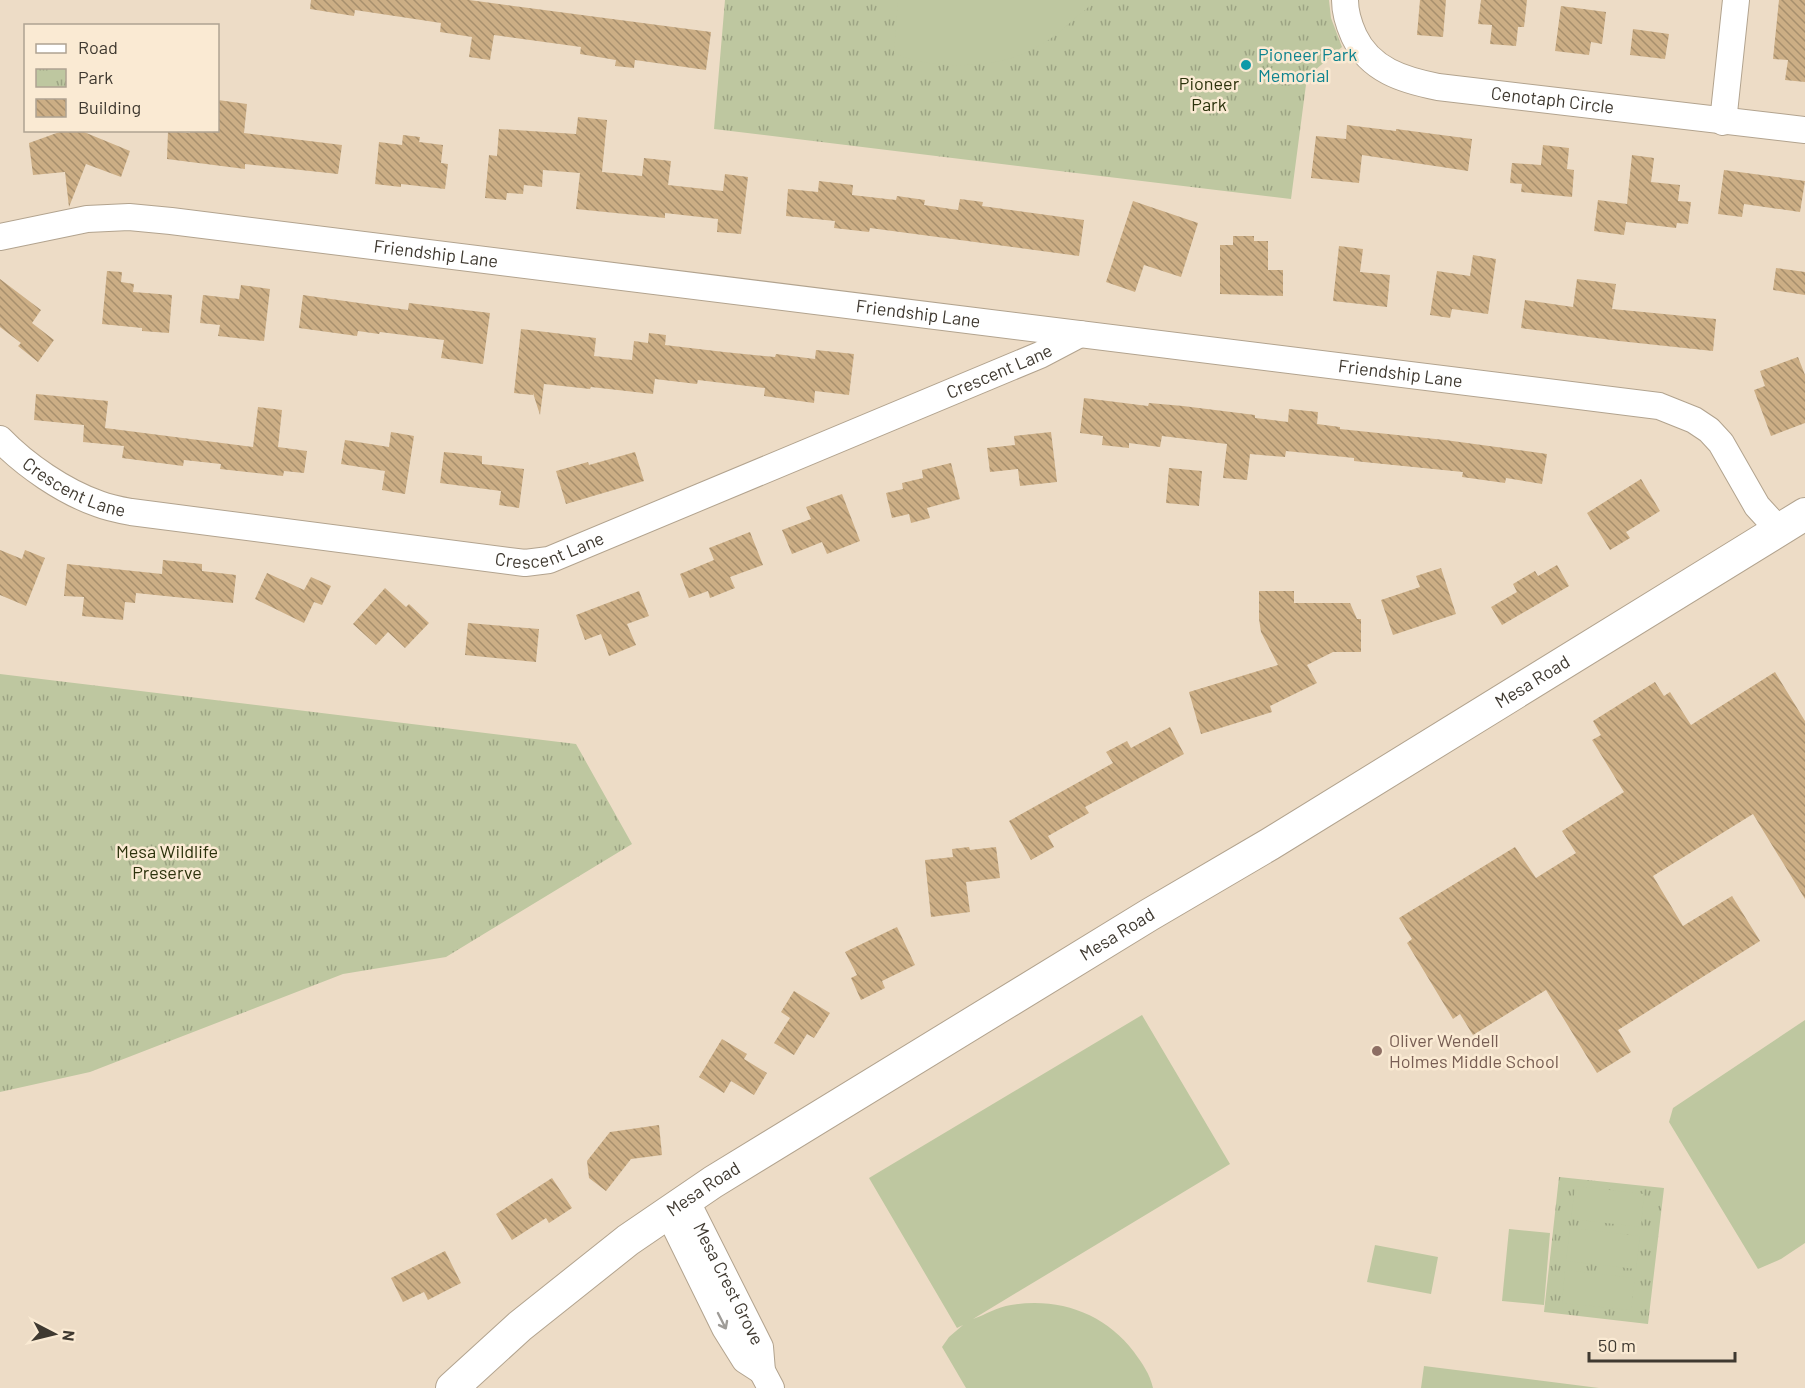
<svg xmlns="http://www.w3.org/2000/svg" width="1805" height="1388" viewBox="0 0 1805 1388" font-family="Barlow,sans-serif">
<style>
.park{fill:url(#park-tufts)}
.garden{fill:#bec7a0}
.building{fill:url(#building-back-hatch)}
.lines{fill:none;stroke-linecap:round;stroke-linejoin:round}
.minor-casing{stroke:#b2a38e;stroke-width:28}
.major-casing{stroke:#b2a38e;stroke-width:34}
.minor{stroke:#fff;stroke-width:26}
.major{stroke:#fff;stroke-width:32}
.oneway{stroke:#9f9c98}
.culture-dot{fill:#0f9aa8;stroke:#faead3;stroke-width:2}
.education-dot{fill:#8d6e63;stroke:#faead3;stroke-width:2}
.labels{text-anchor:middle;stroke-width:5;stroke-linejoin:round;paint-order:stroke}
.culture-label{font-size:18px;fill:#0d838f;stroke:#faead3;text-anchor:start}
.park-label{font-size:18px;fill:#2c320c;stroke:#faead3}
.street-label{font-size:18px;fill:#3f3930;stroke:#faead3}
.education-label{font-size:18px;fill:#785e54;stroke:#faead3;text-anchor:start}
</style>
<defs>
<pattern id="park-tufts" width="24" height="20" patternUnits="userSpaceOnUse" patternTransform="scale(1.5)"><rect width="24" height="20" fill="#bec7a0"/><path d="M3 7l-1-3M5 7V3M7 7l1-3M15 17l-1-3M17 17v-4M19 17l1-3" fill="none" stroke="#9ca383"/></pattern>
<pattern id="building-back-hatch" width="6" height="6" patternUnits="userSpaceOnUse" patternTransform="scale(1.5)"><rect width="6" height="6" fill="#ccae85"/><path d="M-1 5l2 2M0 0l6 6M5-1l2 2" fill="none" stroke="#a78f6d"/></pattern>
</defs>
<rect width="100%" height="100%" fill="#eddcc6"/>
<!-- park -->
<path class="park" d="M725,0h604l2,18 11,29 -35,30 -16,122 -577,-70z
M0,674l576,70 56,100 -186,113 -103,17 -253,98 -90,20z
M1559,1177l105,11 -16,136 -104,-12z"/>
<!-- garden -->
<path class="garden" d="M898,0h196c-5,8 -13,13 -20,19 -15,15 -34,28 -54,36 -34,14 -94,14 -126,-2z
M1142,1015l88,149 -257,155c12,-4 24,-12 38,-14 47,-8 94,8 123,47 8,11 16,22 19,36h-187l-24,-41 7,-10 14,-12 -6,3 -88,-150z
M1805,1020v223l-24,16 -23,10 -89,-147 4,-14z
M1575,1186l69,8 -3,33 -70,-8z
M1570,1228l70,8 -4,33 -70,-8z
M1509,1229l41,4 -6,72 -42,-4z
M1375,1245l63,12 -7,37 -64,-12z
M1565,1270l70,8 -4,32 -69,-7z
M1424,1366l175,22h-178z"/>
<!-- building -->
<path class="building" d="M311,0h158l242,32 -5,38 -71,-10 -1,8 -19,-2 1,-6 -36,-6 1,-7 -87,-12 -4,25 -21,-3 3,-20 -32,-5 1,-9 -86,-13 -1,6 -44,-7z
M1420,0h26l-3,37 -26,-2z
M1481,0h46l-3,27h-6l-2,19 -26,-2 2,-19 -14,-1z
M1779,0h26v82l-20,-2 3,-20 -15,-1z
M1561,6l45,6 -4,32 -11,-2 -2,13 -34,-4z
M1633,29l36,5 -4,25 -35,-4z
M218,100l29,4 -3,29 98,12 -4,29 -93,-10v5l-78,-10 1,-28 22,2v-3h28z
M578,117l29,3 -5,52 40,4 2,-18 27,3 -3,24 55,6 2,-17 23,3 -7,57 -24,-2 1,-13 -53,-6v5l-89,-9 4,-36 -37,-3 -1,17 -18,-2 -1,9 -16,-1 -1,7 -21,-2 4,-43 8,1 2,-27 77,5z
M1347,125l49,6v-2l76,10 -4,32 -106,-16 -3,28 -48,-5 5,-42 30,3z
M65,130h14l51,21 -9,26 -35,-13 -17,43 -4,-35 -32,3 -4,-32z
M403,135l17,2 -1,5 24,3 -2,18 7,1 -3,25 -44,-5v3l-26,-3 4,-42 23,3z
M1543,145l26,3 -2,21 7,1 -2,27 -51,-5 1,-8 -12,-1 2,-20 29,2z
M1632,155l22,3 -3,24 29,3 -2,16 13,1 -3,22 -11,-1 -1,5 -50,-6 -2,13 -30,-4 4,-31 29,4z
M1724,170l81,11 -5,31 -56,-8 -2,13 -24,-3z
M819,181l34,4 -1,10 44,5 1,-4 28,4 -1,5 34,5 2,-11 23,3 -1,4 102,14 -5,36 -209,-28 -1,4 -35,-4 1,-7 -49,-5 2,-27 30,3z
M1133,201l65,22 -17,54 -37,-12 -9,27 -29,-10z
M1233,236h21v5h14v29h15v26l-63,-2v-49h13z
M1339,246l24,3 -3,23 30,3 -3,32 -54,-6z
M1473,255l23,4 -8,55 -36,-5 -2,9 -20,-3 7,-44 33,5z
M1776,268l29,4v23l-32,-5z
M107,271l15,1 -1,10 13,2 -1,8 39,3 -3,38 -27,-2v-3l-40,-4z
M0,279l41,31 -9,13 22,17 -16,22 -20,-16 3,-3 -21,-16z
M1577,279l39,5 -4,25 104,10 -3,32 -94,-10 -98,-13 4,-28 48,7z
M241,285l29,4 -6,52 -46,-5 2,-11 -20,-2 3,-28 36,4z
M303,295l105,15 1,-7 81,10 -7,51 -42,-6 3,-18 -64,-8 -1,2 -21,-3 -1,5 -58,-8z
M521,329l75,9 -2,18 38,4 2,-19 14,2 1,-10 17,2 -1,10 59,7 51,5 1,-3 39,5 1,-9 38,4 -5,41 -34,-4 -1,12 -50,-7 1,-8 -67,-8 -1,4 -42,-5 -2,15 -62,-7 -1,2 -46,-5 -4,31 -7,-22v2l-19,-2z
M1798,357l7,18v48l-34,13 -17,-46 11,-4 -5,-15z
M36,394l72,7 -3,27 148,19 5,-40 24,3 -4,37 29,4 -3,22 -20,-2 -1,5 -63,-7 1,-5 -37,-4 -1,6 -61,-8 2,-12 -41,-4 1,-17 -50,-5z
M1084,398l64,8 1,-3 34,3 72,9v3l33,4 1,-13 29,3 -1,12 23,3v2l105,11 102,14 -5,30 -36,-6 -1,5 -43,-6 1,-5 -109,-11v-3l-68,-7 -1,6 -35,-3 -3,26 -24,-2 4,-34 -65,-8 -2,11 -31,-4v5l-27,-3 1,-9 -23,-3z
M391,432l23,4 -9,58 -23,-4 3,-19 -44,-7 4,-24 44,7z
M1051,432l6,50 -37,4 -2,-17 -28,3 -3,-24 28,-3 -1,-9z
M444,452l38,4v8l42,5 -5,39 -20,-3 2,-14 -61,-8z
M635,452l9,29 -78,23 -10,-33 32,-9 1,3z
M951,463l9,36 -33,9 3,10 -19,5 -2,-9 -17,4 -6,-25 17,-4 -1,-6 21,-5 -1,-8z
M1169,468l33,3 -3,35 -33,-3z
M1641,479l19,32 -34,21 4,6 -20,12 -23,-37z
M842,494l18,47 -33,13 -5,-12 -30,12 -10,-24 29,-11 -5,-12z
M750,532l13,33 -33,12 5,11 -25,10 -2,-7 -19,7 -9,-24 34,-14 -5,-12z
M0,550l22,9 3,-9 20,8 -19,48 -26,-11z
M163,560l39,4v7l34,4 -3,28 -97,-10 -1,10 -10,-1 -2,18 -41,-4 2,-19 -20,-1 3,-32 95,10z
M1557,565l12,21 -67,39 -11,-18 26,-15 -4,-8 22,-13 3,5z
M1441,568l15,46 -63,21 -12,-35 39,-13 -4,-11z
M267,573l37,17 7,-13 20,9 -9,19 -8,-3 -10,21 -49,-24z
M385,588l21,19 3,-3 20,19 -24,25 -17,-16 -12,13 -23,-21z
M639,591l10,25 -22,8 9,21 -27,11 -8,-22 -16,6 -9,-25z
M1259,591h35v12h56l7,16h4v33h-28l-26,13 10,18 -47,23 2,6 -71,22 -12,-42 89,-27 -17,-33 -2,-13z
M468,623l71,6 -3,33 -71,-7z
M1775,672l30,49v178l-52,-85 -100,62 30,50 49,-30 28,45 -142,89 13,22 -34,21 -51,-83 -73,45 -13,-21 -7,5 -46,-76 5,-4 -13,-21 116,-71 21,31 40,-25 -14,-22 62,-39 -32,-52 9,-5 -8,-14 62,-39 9,14 6,-4 21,33z
M1170,727l14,27 -99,53 4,6 -41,23 6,11 -23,13 -22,-39 104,-58 -7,-11 21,-11 4,7z
M969,847l1,3 26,-3 4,31 -34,4 4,30 -39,5 -6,-57 28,-3 -1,-8z
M897,927l18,38 -33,16 3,7 -24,12 -10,-22 6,-3 -12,-23z
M794,991l36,22 -16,25 -7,-4 -13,21 -20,-12 16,-25 -9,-6z
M722,1039l25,15 -3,5 23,14 -13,22 -23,-14 -7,12 -25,-16z
M659,1125l3,30 -31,4 -25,32 -17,-13 -2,-17 23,-29z
M552,1178l20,30 -23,15 -3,-5 -34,22 -16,-26z
M445,1251l16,32 -33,17 -4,-8 -21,10 -12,-24z"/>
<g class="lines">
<!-- minor casing -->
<g class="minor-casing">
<g id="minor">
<path id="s1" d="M1345,0c0,12 4,25 9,36 16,34 49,44 84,51l367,43"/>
<path d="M1723,122l13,-122"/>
<path id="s2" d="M0,237l87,-18 42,-2 42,4 1488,185 35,14 15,10 12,13 36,63 22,24"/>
<path id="s3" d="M0,439c25,26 64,53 99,65 10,4 21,6 32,8l394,51 24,-3 491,-205 40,-21"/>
<path id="s4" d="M686,1200l74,147 2,24 9,17"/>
<path d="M668,1212l57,116 20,32 17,11"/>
</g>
</g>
<!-- major casing -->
<g class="major-casing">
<g id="major">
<path id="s5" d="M452,1388l68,-62 108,-86 85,-58 436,-267 121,-71 535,-330"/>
</g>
</g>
<!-- minor -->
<use href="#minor" class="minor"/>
<!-- major -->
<use href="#major" class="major"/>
</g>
<!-- one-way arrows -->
<defs><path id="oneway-shaft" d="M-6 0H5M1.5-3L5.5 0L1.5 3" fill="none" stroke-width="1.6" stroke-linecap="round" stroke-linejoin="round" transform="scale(1.5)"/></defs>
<use class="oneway" href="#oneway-shaft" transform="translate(722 1321) rotate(63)"/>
<!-- markers -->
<circle class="culture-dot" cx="1246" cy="65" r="6"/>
<circle class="education-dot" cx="1377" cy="1051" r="6"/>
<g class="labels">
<!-- culture labels -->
<g class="culture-label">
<text x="1258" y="61">Pioneer Park<tspan x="1258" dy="21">Memorial</tspan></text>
</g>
<!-- park labels -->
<g class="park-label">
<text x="1209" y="90">Pioneer<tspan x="1209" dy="21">Park</tspan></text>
<text x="167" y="858">Mesa Wildlife<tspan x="167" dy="21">Preserve</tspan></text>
</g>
<!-- street labels -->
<g class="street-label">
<text dy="6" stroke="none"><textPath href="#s1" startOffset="255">Cenotaph Circle</textPath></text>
<text dy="6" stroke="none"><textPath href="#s2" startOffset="440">Friendship Lane</textPath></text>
<text dy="6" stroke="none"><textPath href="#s2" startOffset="926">Friendship Lane</textPath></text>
<text dy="6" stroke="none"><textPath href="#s3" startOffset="1062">Crescent Lane</textPath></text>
<text dy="6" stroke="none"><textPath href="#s2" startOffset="1412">Friendship Lane</textPath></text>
<text dy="6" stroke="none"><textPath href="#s3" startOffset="90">Crescent Lane</textPath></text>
<text dy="6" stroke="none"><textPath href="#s3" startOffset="576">Crescent Lane</textPath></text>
<text dy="6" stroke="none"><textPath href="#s5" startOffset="1293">Mesa Road</textPath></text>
<text dy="6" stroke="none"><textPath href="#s5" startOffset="807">Mesa Road</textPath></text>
<text dy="6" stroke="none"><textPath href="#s5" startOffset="321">Mesa Road</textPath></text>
<text dy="6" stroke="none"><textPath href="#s4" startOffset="94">Mesa Crest Grove</textPath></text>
</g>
<!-- education labels -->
<g class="education-label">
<text x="1389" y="1047">Oliver Wendell<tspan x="1389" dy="21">Holmes Middle School</tspan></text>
</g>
</g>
<!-- legend -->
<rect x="24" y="24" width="195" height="108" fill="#faead3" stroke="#afa392" stroke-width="1.5"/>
<rect x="36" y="44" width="30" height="9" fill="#ffffff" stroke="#afa392" stroke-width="1.5"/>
<text x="78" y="54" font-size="18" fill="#3f3930">Road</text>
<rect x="36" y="69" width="30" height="18" fill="url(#park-tufts)" stroke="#afa392" stroke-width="1.5"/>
<text x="78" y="84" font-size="18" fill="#3f3930">Park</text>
<rect x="36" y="99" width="30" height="18" fill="url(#building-back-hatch)" stroke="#afa392" stroke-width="1.5"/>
<text x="78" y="114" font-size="18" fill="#3f3930">Building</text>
<!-- north arrow -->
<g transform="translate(54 1334) rotate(97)" stroke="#faead3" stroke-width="4.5" paint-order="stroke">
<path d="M0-4.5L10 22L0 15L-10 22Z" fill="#3f3930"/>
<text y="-9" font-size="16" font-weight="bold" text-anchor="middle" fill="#3f3930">N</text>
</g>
<!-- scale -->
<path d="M1589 1352v9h146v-9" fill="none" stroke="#3f3930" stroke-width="3"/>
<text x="1598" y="1352" font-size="18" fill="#3f3930" stroke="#faead3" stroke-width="4.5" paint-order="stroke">50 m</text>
</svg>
